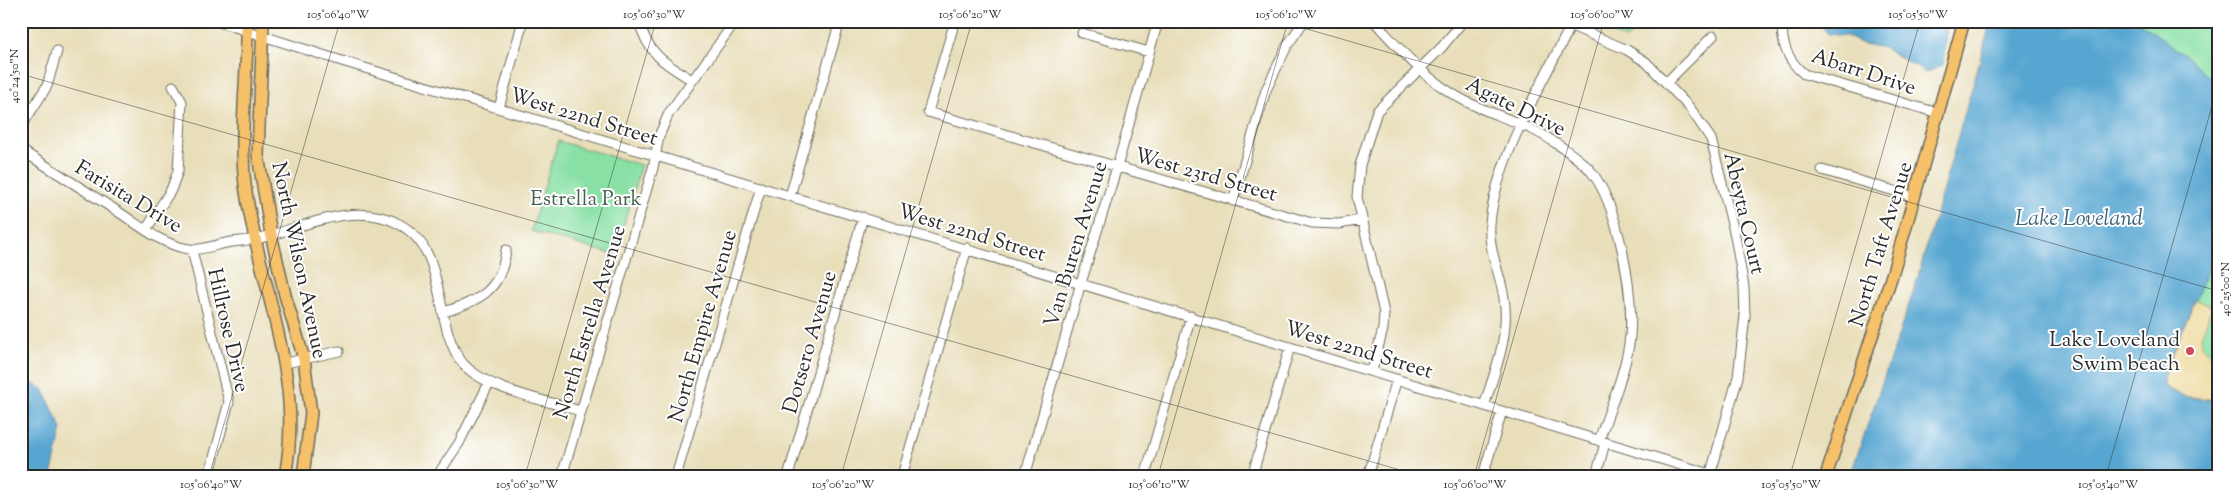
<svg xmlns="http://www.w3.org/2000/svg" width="2239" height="497" viewBox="0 0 2239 497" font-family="'Sorts Mill Goudy',serif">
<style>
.green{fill:#88e0a4;stroke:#5a8668}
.sand{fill:#eeda9e;stroke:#8c8264}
.water{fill:#57a6d1;stroke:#41687e}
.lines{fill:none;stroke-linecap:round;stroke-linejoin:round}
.minor-casing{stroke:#6d6a5d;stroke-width:11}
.major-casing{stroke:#6d6a5d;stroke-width:14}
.minor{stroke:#fff;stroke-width:9}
.major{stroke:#f5c16b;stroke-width:11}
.ticks{fill:none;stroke:#2b2b2b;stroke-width:1;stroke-opacity:0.45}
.poi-dot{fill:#d1495b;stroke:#fff;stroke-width:2}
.labels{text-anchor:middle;stroke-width:4;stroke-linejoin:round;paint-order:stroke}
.street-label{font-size:21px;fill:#2b2b2b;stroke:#fff}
.park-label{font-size:21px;fill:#47614f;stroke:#fff}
.poi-label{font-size:21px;fill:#2b2b2b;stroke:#fff;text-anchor:end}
.water-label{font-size:22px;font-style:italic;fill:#3f6276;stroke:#fff}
.neatline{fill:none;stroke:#2b2b2b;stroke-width:2}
.ticks-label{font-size:12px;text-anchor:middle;fill:#2b2b2b}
</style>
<rect width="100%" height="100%" fill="#fff"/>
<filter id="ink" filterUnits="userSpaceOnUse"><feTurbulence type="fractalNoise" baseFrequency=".02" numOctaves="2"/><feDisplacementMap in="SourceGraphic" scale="10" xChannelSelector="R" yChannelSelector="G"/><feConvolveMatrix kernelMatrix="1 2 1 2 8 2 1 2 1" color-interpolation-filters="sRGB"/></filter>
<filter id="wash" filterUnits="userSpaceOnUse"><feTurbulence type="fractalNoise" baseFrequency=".0096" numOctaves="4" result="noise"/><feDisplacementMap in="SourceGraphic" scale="20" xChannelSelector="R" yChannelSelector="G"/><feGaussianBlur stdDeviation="1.12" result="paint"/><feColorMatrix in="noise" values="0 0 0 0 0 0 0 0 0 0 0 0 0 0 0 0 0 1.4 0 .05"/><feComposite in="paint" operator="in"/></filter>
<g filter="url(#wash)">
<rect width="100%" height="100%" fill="#e8deb9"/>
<!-- green -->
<path class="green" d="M1588,21h54l-16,19z
M2138,21h80v61l-15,-9 -13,-14z
M558,141l83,24 -26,90 -84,-24z
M2218,247v153c-21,0 -37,-3 -55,-14l2,-16z"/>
<!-- sand -->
<path class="sand" d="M2195,299l17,8 -11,30 1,8 16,20v35l-35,-4 -18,-9 -1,-9z"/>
<!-- water -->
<path class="water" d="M1818,21h129l-4,44 -17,8 -42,-25 -21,-4 -17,-8 -18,-2z
M1991,21h147l52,38 13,14 15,9v165l-53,123 -2,16c17,11 34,14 55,14v76h-368l65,-189z
M21,378l22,11 19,40 -11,47h-30z"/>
</g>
<g filter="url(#ink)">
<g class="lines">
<!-- minor casing -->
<g class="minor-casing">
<path id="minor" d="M216,21l129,41 1372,414
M639,21c8,32 26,43 53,59
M955,21l-27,91 384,111 27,1 22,-4
M1374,21c27,30 55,62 91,80 29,15 62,22 89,41 12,8 26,17 36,28 28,33 44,123 40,166 -3,34 -21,73 -31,105
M1783,21c-3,21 5,40 21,53l134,39
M1082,33l67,19
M1667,82l46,-46
M499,108l24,-87
M21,127l26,-41 10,-35
M21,150c32,20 64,41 96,61 22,14 45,34 72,38 11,2 26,-4 37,-6 10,-2 21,-2 30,-4 45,-10 97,-40 143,-15 50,26 33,97 62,137 20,28 87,40 120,50
M1822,170l93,27
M790,196l50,-175
M1233,201l33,-111 21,-44 17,-25
M146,230l25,-40 7,-19 4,-69 -9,-16
M192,250l37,152 -20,74
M444,312c36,-12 57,-21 62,-62
M286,363l53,-12
M1372,371l11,-42 1,-16 -27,-116 3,-32 17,-54 65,-64 21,-26
M1484,406c11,-35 26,-71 20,-108 -4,-26 -16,-47 -14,-74 5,-64 52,-140 80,-197h4l53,23 19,12 44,46 21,31 24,97 9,51 1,29 -7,61 -28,99
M437,476l22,-33 30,-60
M562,476l91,-308 6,-32 10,-23 60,-83 4,-9
M676,476l85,-289
M788,476l75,-259
M902,476l65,-228
M1025,476l56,-193 36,-116 41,-146
M1145,476l46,-160
M1252,476l38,-129
M1368,476l29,-97
M1483,476l19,-65
M1596,476l9,-33"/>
</g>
<!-- major casing -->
<g class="major-casing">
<path id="major" d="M247,21c1,55 -8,109 -2,164 13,99 60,189 40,291
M263,21l-5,134 13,79 14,61 19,64 7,54 -8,63
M1826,476l67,-204 71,-251"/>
</g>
<!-- minor -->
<use href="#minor" class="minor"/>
<!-- major -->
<use href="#major" class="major"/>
</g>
</g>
<!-- ticks -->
<path class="ticks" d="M1279,21l939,270M21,29l2,-8M21,74l1400,402M209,476l131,-455M525,476l131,-455M841,476l131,-455M1158,476l130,-455M1474,476l130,-455M1790,476l130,-455M2106,476l112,-391"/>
<!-- markers -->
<circle class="poi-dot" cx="2190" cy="351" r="5"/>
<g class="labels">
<!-- street labels -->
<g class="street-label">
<text transform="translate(1864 71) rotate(18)" y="7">Abarr Drive</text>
<text transform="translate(1516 106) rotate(26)" y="7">Agate Drive</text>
<text transform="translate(584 116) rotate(17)" y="7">West 22nd Street</text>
<text transform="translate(1206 174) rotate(16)" y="7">West 23rd Street</text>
<text transform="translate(129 196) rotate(31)" y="7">Farisita Drive</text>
<text transform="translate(1745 213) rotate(77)" y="7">Abeyta Court</text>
<text transform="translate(972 232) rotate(17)" y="7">West 22nd Street</text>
<text transform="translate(1075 244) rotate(-73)" y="7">Van Buren Avenue</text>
<text transform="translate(1880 244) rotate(-73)" y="7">North Taft Avenue</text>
<text transform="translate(300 260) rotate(78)" y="7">North Wilson Avenue</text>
<text transform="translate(589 322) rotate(-73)" y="7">North Estrella Avenue</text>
<text transform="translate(702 326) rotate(-74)" y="7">North Empire Avenue</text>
<text transform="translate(229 330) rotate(77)" y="7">Hillrose Drive</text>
<text transform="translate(809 342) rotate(-74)" y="7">Dotsero Avenue</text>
<text transform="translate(1359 349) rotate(17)" y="7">West 22nd Street</text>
</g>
<!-- park labels -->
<g class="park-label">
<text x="586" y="205">Estrella Park</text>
</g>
<!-- poi labels -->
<g class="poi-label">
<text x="2180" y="346">Lake Loveland<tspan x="2180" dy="24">Swim beach</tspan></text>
</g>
<!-- water labels -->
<g class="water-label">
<text x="2079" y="225">Lake Loveland</text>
</g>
</g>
<!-- margin -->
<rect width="2239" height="497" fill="none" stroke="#fff" stroke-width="55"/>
<rect x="28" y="28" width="2184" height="442" class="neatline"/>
<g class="ticks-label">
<text x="338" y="18">105°06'40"W</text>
<text x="654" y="18">105°06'30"W</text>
<text x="970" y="18">105°06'20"W</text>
<text x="1286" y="18">105°06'10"W</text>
<text x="1602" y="18">105°06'00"W</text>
<text x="1918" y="18">105°05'50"W</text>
<text transform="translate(14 76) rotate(-90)" y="4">40°24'50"N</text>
<text transform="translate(2225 289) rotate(-90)" y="4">40°25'00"N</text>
<text x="211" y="488">105°06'40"W</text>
<text x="527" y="488">105°06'30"W</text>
<text x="843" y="488">105°06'20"W</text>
<text x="1159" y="488">105°06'10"W</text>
<text x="1475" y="488">105°06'00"W</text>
<text x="1791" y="488">105°05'50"W</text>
<text x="2108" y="488">105°05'40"W</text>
</g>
</svg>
